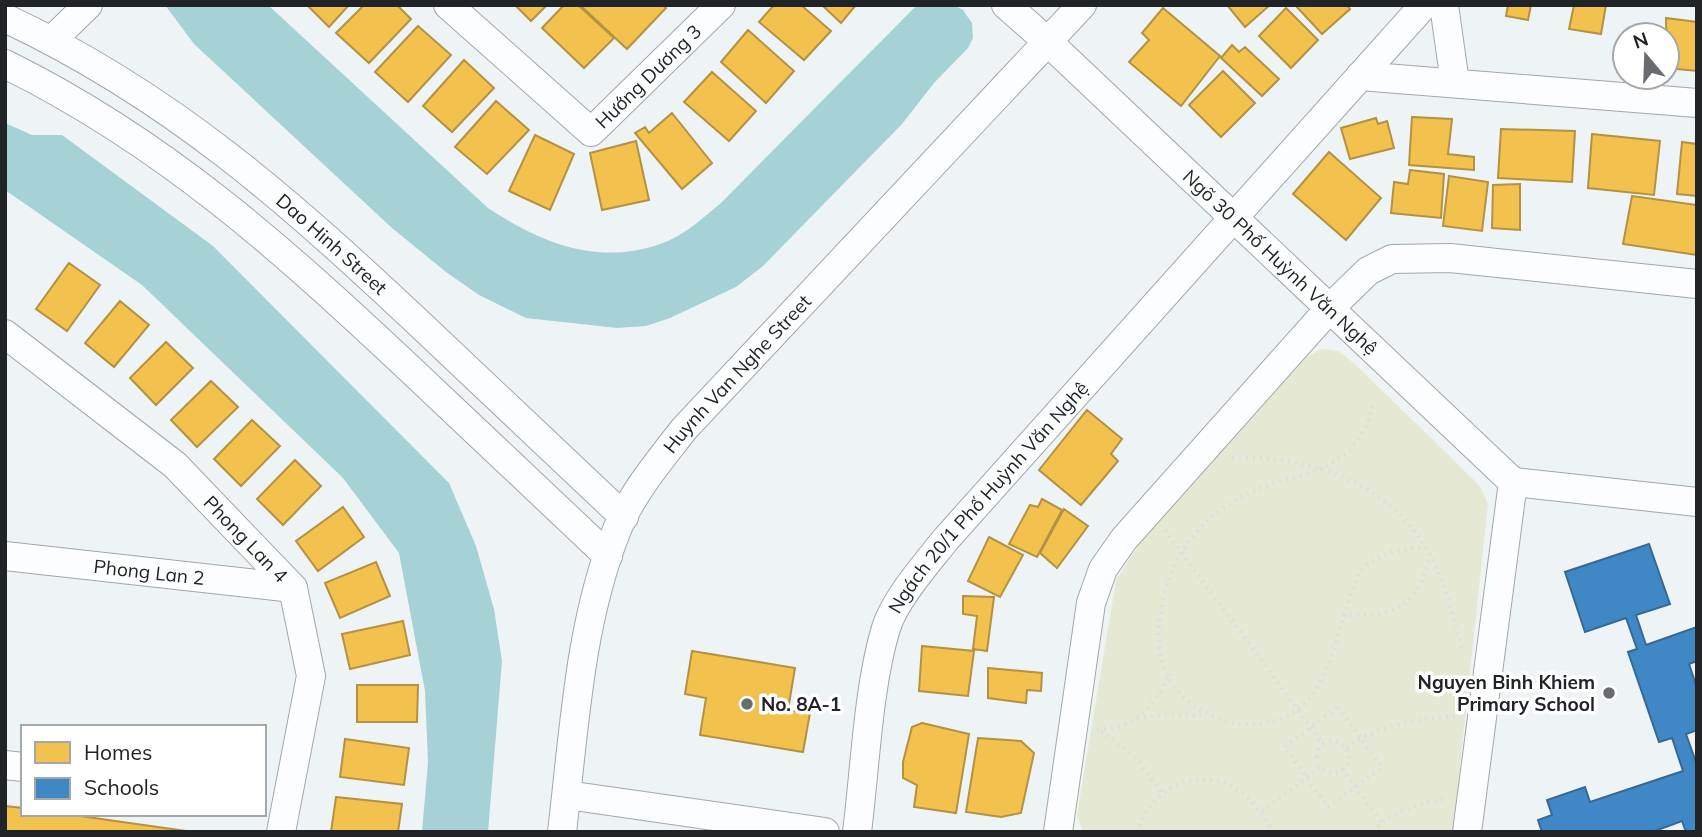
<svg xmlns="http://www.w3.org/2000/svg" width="1702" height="837" viewBox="0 0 1702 837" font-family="Mulish,sans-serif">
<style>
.green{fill:#e5e9d4}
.water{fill:#a6d2d6}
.homes{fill:#f2c14e;stroke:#b39242;stroke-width:2}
.schools{fill:#3f88c5;stroke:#366a96;stroke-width:2}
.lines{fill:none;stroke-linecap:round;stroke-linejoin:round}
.minor-casing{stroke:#a3a7a9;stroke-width:30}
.path{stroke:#dddedf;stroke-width:4.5;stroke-dasharray:2 5;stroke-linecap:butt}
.minor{stroke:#fcfdfe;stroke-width:28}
.poi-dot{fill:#696c6f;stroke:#fff;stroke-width:2.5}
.labels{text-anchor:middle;stroke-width:7;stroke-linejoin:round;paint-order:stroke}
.street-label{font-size:19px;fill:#212427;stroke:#fff}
.poi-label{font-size:19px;font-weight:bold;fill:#212427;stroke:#fff;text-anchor:end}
</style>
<rect width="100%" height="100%" fill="#eef3f6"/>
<!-- green -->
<path class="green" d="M1322,349l16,2 17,13 125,122 8,18 -35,328h-370l-6,-17 39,-235 34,-52 157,-171z"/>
<!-- water -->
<path class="water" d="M165,5h103l220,203c55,36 114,60 180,33 20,-9 36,-24 53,-38l196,-198h37l9,5 9,13 1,15 -5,10 -34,35 -32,41 -139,142 -27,21 -66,31 -24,8 -29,2 -91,-10 -47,-23 -33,-23 -54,-44 -198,-184z
M5,123l27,12h30l151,111 236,237 27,63 18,63 8,52 -14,171h-66l6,-70 -3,-71 -26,-138 -56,-75 -201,-193 -137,-95z"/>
<!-- homes -->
<path class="homes" d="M307,5h42l-20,22z
M364,5h33l14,14 -42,44 -33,-30z
M515,5h32l-16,16z
M564,5h14l36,33 -30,30 -42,-40z
M580,5h83l3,3 -39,41z
M774,5h27l30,26 -27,29 -45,-38z
M822,5h34l-15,18z
M1227,5h43l-25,22z
M1295,5h52l3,4 -28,25z
M1508,5h23l-3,15 -22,-4z
M1574,5h32l-5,29 -32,-5z
M1163,8l57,48 -39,50 -52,-44 20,-22 -7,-7z
M1286,8l32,32 -27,28 -32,-32z
M1666,18l31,4v49l-30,-3z
M418,26l33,29 -43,47 -33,-30z
M748,30l46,41 -28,32 -45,-41z
M1232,45l7,7 6,-5 34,32 -17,17 -41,-38z
M464,60l30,28 -42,44 -29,-26z
M1223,71l32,32 -34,34 -32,-32z
M712,72l44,39 -27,30 -45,-39z
M496,101l33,29 -42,44 -32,-27z
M672,113l40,50 -30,26 -47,-56 10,-6 4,6z
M1412,117l40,2 -4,35 26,3v13l-65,-5z
M1376,118l2,6 9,-3 7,27 -44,11 -9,-31z
M1501,129l74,2 -3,51 -74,-4z
M1592,134l68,7 -6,54 -66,-7z
M535,135l39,19 -24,56 -41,-19z
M636,141l13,59 -47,10 -12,-57z
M1682,142l15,2v52l-20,-2z
M1329,152l52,46 -35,42 -53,-46z
M1410,170l34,4 -3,44 -50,-5 3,-31 14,2z
M1449,176l39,6 -6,49 -39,-5z
M1520,184v46l-28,-2 1,-43z
M1632,196l65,9v50l-74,-11z
M69,263l31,22 -33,46 -31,-22z
M120,301l29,24 -35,42 -29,-24z
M166,342l27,26 -37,37 -26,-27z
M211,381l27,26 -41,40 -26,-27z
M1087,410l35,29 -11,15 7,7 -37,44 -42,-35z
M252,420l28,26 -39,40 -27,-27z
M295,460l26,26 -38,39 -26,-26z
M1042,499l20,11 -25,47 -28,-13 21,-39 8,2z
M343,507l21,30 -46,34 -22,-30z
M1064,509l24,17 -31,42 -17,-15z
M989,537l34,18 -23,42 -32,-16z
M376,562l14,34 -50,22 -15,-35z
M963,596l31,1 -7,54 -14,-2 4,-33 -14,-2z
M403,621l7,34 -60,14 -8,-35z
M922,646l52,5 -6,45 -49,-5z
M692,651l103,17 -7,42 22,3 -7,39 -103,-17 6,-37 -21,-4z
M988,668l54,5 -1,18 -14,-1 -1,13 -38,-5z
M357,685h61l-1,37h-60z
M922,723l47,11 -13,79 -42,-6 3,-22 -14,-7v-16l9,-35z
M978,738l43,3 13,12 -13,60 -20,4 -35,-5z
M345,739l64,9 -5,37 -64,-8z
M336,797l66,7 -4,28h-67z
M5,806l18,2v6h43l120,17 -181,1z"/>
<!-- schools -->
<path class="schools" d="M1649,544l21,60 -34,11 10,30 51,-18v34l-8,3 8,24v42l-11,4 11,31v67h-11l-4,-11 -30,11h-110l-4,-12 14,-5 -5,-15 38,-13 5,15 93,-31 -11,-33 -13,4 -31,-90 9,-3 -11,-31 -41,14 -20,-60z"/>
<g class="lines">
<!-- minor casing -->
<g class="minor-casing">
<g id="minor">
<path id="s1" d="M448,5l143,127 130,-127"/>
<path id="s2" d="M1006,5l42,37 465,440"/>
<path d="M1444,5l11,78"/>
<path id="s3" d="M5,18c168,79 286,185 419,310 67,63 133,126 200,189"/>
<path d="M52,40l36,-35"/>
<path d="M5,64c160,79 277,185 406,306 66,62 131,124 197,186"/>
<path d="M1360,76l337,27"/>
<path id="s4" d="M5,334l170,131 118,123 18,88 -30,156"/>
<path d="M1513,482l184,20"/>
<path id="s5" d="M5,556l288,32"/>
<path d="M5,765l18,2"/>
<path d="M567,795l258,37"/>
<path id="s6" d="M562,832c12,-100 17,-206 54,-300 15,-38 44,-72 68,-103l398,-424"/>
<path id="s7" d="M857,832c8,-62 11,-145 29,-204 9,-29 41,-65 60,-89l478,-534"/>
<path d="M1058,832l33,-229 12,-34 21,-30 206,-231 38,-37 24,-12 58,-1 247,26"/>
<path d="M1467,832l46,-350"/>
</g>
</g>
<!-- path -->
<path class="path" d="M1373,406c-4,13 -9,27 -18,38 -20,25 -55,31 -84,40 -45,15 -86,49 -102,94 -6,18 -11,44 -10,63 3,73 97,111 148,60 23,-22 38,-95 51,-127 19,-22 38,-24 66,-26
M1232,458c84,-3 168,28 205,110 11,26 17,55 26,83
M1165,530l158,214
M1343,615c49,2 77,-7 86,-60
M1338,707l44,60 -54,40 -44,-60z
M1137,719l22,-4h45
M1097,730c35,-1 59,-23 71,-55
M1101,731l35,27 26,35
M1317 757a16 16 0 1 1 32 0a16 16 0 1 1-32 0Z
M1347,748c29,-23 72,-29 108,-32
M1342,769l39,53
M1262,811l59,-44
M1136,832c28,-72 106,-69 136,0
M1373,832c19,-22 46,-29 74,-33"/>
<!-- minor -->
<use href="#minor" class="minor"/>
</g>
<!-- markers -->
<g class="poi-dot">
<circle cx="1609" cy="693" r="7"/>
<circle cx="747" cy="704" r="7"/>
</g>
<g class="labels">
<!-- street labels -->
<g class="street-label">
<text dy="7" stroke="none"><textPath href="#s1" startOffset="271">Hướng Dương 3</textPath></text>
<text dy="7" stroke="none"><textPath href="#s3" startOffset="399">Dao Hinh Street</textPath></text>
<text dy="7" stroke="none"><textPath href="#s2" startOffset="376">Ngõ 30 Phố Huỳnh Văn Nghệ</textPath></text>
<text dy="7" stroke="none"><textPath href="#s6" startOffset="506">Huynh Van Nghe Street</textPath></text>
<text dy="7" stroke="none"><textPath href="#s7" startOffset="373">Ngách 20/1 Phố Huỳnh Văn Nghệ</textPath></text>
<text dy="7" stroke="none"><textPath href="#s4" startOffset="317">Phong Lan 4</textPath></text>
<text dy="7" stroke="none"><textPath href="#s5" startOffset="145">Phong Lan 2</textPath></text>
</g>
<!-- poi labels -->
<g class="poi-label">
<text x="1595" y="689">Nguyen Binh Khiem<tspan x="1595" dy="22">Primary School</tspan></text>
<text x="761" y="711" text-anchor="start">No. 8A-1</text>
</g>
</g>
<!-- border -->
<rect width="1702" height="837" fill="none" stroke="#212427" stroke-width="14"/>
<!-- legend -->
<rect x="21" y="725" width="245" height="91" fill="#ffffff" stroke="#a6a7a9" stroke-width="2"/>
<rect x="35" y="742" width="35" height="21" fill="#f2c14e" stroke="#a6a7a9" stroke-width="2"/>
<text x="84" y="760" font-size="21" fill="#212427">Homes</text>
<rect x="35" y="778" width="35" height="21" fill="#3f88c5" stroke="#a6a7a9" stroke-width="2"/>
<text x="84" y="795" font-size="21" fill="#212427">Schools</text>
<!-- north arrow -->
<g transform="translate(1646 56) rotate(341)"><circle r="33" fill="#ffffff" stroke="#a6a7a9" stroke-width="2"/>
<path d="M0-5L12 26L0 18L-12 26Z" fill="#696c6f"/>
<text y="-10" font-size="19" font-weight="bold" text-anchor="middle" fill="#212427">N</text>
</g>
</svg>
